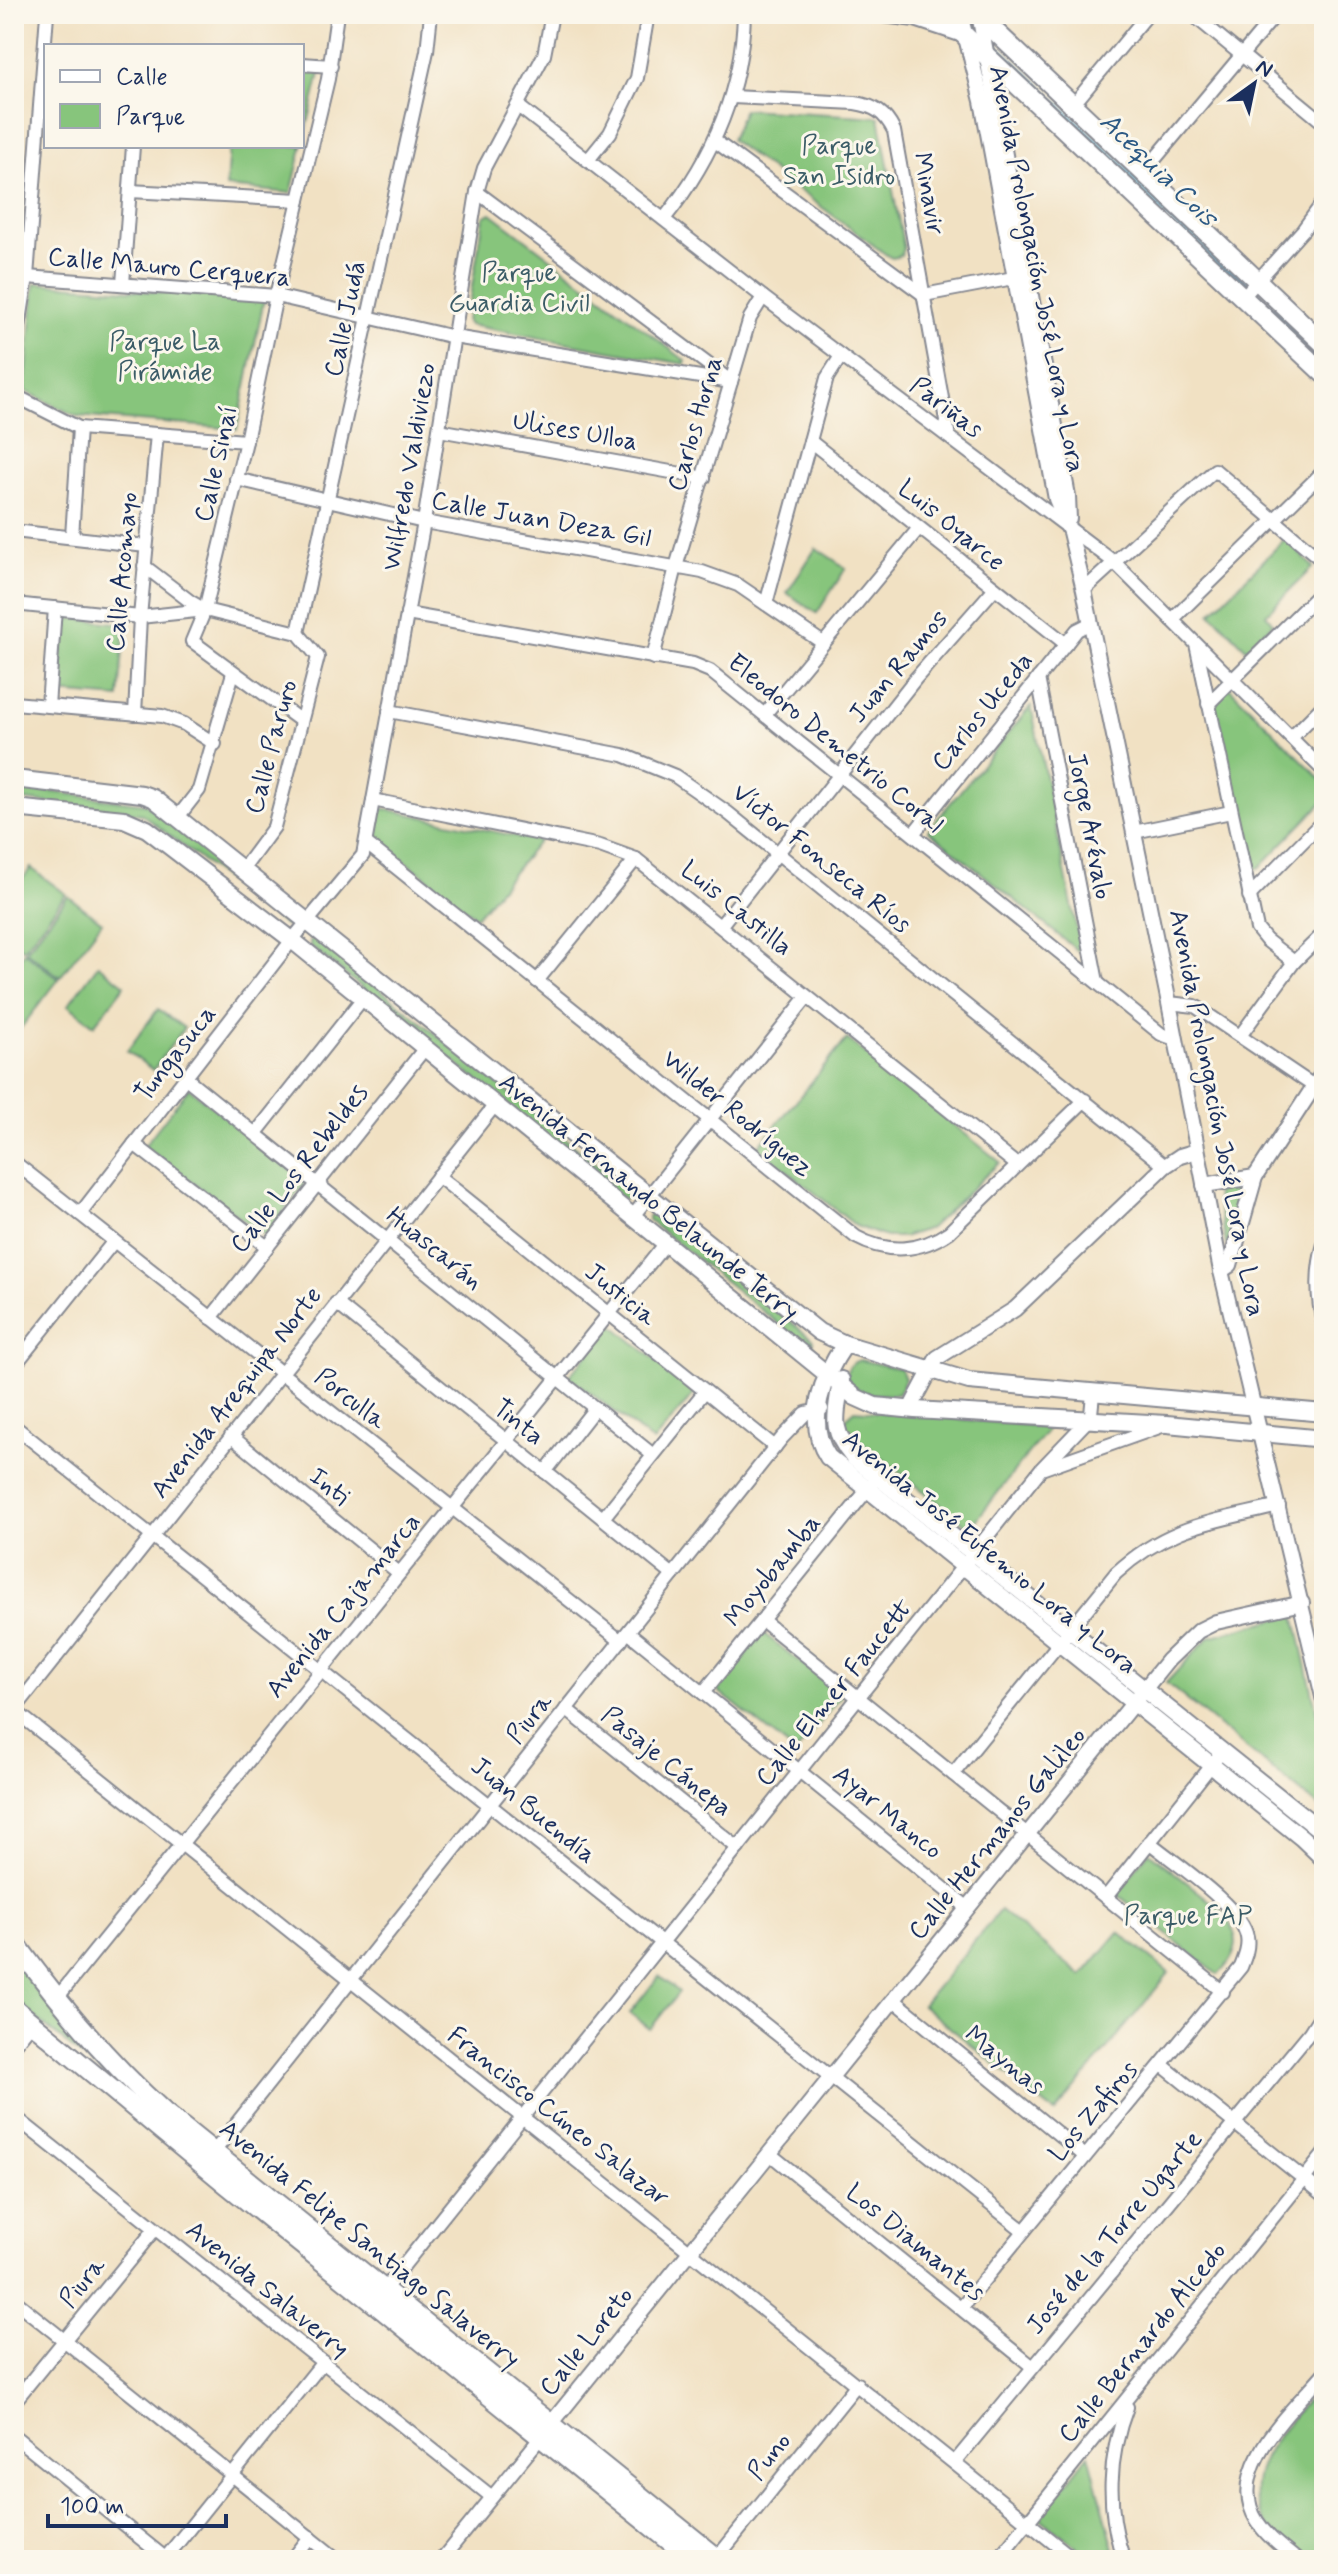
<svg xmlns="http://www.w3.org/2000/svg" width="1338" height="2574" font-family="Mynerve,sans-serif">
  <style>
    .green { fill: #87c57c; stroke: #517a6d; stroke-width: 2 }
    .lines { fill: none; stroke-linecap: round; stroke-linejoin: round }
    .canal { stroke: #4da7cb; stroke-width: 12 }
    .minor-casing { stroke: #868890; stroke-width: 16 }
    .tertiary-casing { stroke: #868890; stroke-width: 18 }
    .secondary-casing { stroke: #868890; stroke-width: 20 }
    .primary-casing { stroke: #868890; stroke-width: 22 }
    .minor { stroke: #fff; stroke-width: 12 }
    .tertiary { stroke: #fff; stroke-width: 14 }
    .secondary { stroke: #fff; stroke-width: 16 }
    .primary { stroke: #fff; stroke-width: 18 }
    .labels { text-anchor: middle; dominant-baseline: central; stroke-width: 6; stroke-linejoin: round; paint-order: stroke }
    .park-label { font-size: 26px; fill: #3b5c67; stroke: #fbf7ec }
    .street-label { font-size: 26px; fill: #1b2f5e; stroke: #fbf7ec }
    .water-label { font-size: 28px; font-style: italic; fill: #2c5984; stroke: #fbf7ec }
  </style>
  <rect width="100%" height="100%" fill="#fbf7ec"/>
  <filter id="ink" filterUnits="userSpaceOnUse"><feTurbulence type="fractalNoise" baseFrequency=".0125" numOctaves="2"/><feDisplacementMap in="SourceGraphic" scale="16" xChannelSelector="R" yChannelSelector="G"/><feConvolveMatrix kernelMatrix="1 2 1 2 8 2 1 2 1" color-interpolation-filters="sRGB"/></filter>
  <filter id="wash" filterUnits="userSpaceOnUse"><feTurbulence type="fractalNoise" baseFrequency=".006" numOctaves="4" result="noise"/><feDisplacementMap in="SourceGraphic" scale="32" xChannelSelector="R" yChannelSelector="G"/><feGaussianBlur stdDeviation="1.8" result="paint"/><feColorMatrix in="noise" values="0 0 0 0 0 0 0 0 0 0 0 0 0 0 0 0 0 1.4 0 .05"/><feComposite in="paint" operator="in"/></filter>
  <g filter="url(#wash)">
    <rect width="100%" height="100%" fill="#f1e1c3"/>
    <!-- green -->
    <g class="green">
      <polygon points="302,73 320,74 291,193 226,187 229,146 302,146"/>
      <polygon points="744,109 879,117 904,249 901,256 892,258 888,256 731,140"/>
      <polygon points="491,213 686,361 685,364 469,325 466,321 484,217"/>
      <polygon points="35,283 264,300 237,429 76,416 25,391"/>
      <polygon points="1285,539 1313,567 1266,614 1273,623 1247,649 1211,613"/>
      <polygon points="816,548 846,568 817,613 787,593"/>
      <polygon points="68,618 125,624 119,698 59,693 65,619"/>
      <polygon points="1229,687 1324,782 1324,801 1259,868 1249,868 1214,701"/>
      <polygon points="1031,706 1081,949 1078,951 928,830"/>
      <polygon points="14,787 146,804 293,918 292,922 285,926 142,814 14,799"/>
      <polygon points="380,808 539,841 476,917 373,835"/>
      <polygon points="31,868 66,894 24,949 14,942 14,890"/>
      <polygon points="68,896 102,922 60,977 26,951"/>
      <polygon points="317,938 630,1191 629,1198 624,1199 310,946 310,941"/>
      <polygon points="24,952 59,979 17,1033 14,1031 14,965"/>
      <polygon points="98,965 125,985 94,1025 68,1005"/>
      <polygon points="158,1009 184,1028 153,1070 127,1051"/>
      <polygon points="847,1039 1000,1162 930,1228 903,1237 886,1237 856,1226 758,1147"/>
      <polygon points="189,1088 306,1182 265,1236 144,1146"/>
      <polygon points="1246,1185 1229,1244 1226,1244 1215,1189"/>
      <polygon points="655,1212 813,1340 813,1345 809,1348 648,1220 648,1216"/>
      <polygon points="613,1325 693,1391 694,1394 653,1442 569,1376"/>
      <path d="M 860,1360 L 901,1369 L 905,1379 L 898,1394 C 884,1396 845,1395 847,1373 C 848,1365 853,1362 860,1360 Z"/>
      <polygon points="855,1410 1026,1425 1046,1428 1046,1431 970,1528 845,1429 845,1419"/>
      <polygon points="1295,1614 1324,1745 1324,1811 1166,1683 1209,1637"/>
      <polygon points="763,1633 842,1695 796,1753 717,1690"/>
      <path d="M 1149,1852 L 1220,1909 C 1240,1935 1243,1950 1218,1975 L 1117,1894 Z"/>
      <polygon points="1000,1910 1082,1976 1119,1932 1169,1973 1055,2113 922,2005"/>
      <polygon points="14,1951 117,2086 14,2000"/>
      <polygon points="659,1976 679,1992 650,2029 630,2013"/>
      <path d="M 1324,2380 L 1324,2560 C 1319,2560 1310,2562 1305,2560 C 1298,2557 1277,2538 1272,2532 C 1225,2475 1290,2424 1324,2380 Z"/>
      <polygon points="1089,2454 1117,2560 1094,2560 1040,2518"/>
    </g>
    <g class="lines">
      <!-- canal -->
      <polyline class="canal" points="958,14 1324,361"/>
    </g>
  </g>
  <g filter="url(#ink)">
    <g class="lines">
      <!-- minor casing -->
      <g class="minor-casing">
        <g id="minor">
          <polyline points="1192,14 1324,123"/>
          <polyline points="302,64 331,66"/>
          <path d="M 732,97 L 855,103 C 875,106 885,113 894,131 L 949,437"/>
          <polyline points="1073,105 1148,14"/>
          <polyline points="518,106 763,297 1114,562 1324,771"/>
          <polyline points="715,141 924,295 1024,276"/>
          <polyline points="588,160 610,133 637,78 648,14"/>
          <polyline points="1144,172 1276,14"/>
          <polyline points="130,191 299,200"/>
          <polyline points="477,192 729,380"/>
          <path d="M 664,219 C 712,159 742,92 744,14"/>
          <polyline points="27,277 276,296 454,337 731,382"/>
          <polyline points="123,284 133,146"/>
          <polyline points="1243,297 1303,230 1324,201"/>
          <polyline points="14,359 27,277 47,14"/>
          <polyline points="14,395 79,428 246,441"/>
          <polyline points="439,430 704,478"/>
          <polyline points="810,441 1066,644"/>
          <polyline points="236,479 424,522 702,572 738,585 823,643"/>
          <polyline points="14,531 146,546"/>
          <polyline points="72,537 79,428"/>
          <polyline points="144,566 191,602 205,610"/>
          <polyline points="1084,590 1215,470 1324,562"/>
          <polyline points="14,604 140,617 205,610 298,633"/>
          <polyline points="766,604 827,378 841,356"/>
          <polyline points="407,614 693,664 710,671 1161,1034 1175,1039"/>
          <polyline points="1172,620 1324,471"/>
          <polyline points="298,633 427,51 431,14"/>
          <polyline points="1196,644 1257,929 1266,940 1294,962"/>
          <polyline points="653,658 676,567 750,318 763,297"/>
          <polyline points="1038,678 1097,982"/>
          <polyline points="14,703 162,716 184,724 215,744"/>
          <polyline points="1208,704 1324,589"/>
          <polyline points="48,706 55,608"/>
          <polyline points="389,711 623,755 675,776 728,813 1165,1166"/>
          <polyline points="135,714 140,617 157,434"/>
          <polyline points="765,714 919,528"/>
          <polyline points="301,721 192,641 205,610 246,441 276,296 328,79 337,14"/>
          <polyline points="1291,738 1324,705"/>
          <polyline points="373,800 600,846 636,859 1017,1165"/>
          <polyline points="178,817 199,790 233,673"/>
          <polyline points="1134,832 1231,812"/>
          <polyline points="913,834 1077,630 1091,623"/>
          <path d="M 367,844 L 856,1237 C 887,1254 920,1252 949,1232 L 1085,1100"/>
          <polyline points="243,869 274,827 318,657 298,633"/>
          <polyline points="1249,896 1324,820"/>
          <polyline points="721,925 916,678 995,588"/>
          <polyline points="537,981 636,859"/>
          <polyline points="1169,1003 1195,1006 1324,1093"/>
          <polyline points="1240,1036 1294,962 1324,933"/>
          <polyline points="186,1078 653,1455"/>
          <polyline points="495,1105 14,1710 1075,2560"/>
          <polyline points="256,1133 363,998"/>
          <polyline points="134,1144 266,1246"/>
          <polyline points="14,1162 621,1641"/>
          <polyline points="438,1176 775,1447"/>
          <polyline points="80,1214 292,940 363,855 424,522 477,192 484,168 544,55 552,14"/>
          <polyline points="633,1216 807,997"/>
          <path d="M 1324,1244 C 1316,1271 1317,1300 1324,1327"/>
          <polyline points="336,1303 673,1575"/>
          <polyline points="211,1318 425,1048"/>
          <polyline points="14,1366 114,1241"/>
          <polyline points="14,1426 1024,2231"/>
          <polyline points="231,1436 399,1573"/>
          <polyline points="1044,1468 1162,1426"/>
          <polyline points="545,1472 595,1408"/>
          <polyline points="603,1518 705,1391"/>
          <polyline points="762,1620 1223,1992"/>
          <polyline points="628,1632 968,1908"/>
          <polyline points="703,1693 872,1484"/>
          <polyline points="566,1709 738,1848"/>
          <path d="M 953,1774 L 1116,1573 C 1168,1525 1213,1522 1279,1506"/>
          <polyline points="1106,1897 1216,1759"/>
          <polyline points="57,1998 666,1243"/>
          <polyline points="894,2000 1085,2156"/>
          <polyline points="1162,2065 1324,2195"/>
          <polyline points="14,2116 492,2497"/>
          <polyline points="213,2153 782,1438 806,1413 822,1409"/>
          <polyline points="770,2154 1033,2367"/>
          <polyline points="384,2290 1041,1469 1087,1421 1091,1414 1093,1394"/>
          <polyline points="14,2300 338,2560"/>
          <path d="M 961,2308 L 1241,1967 C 1245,1957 1249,1947 1247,1937 C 1242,1907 1173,1862 1149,1842"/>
          <polyline points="14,2402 155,2229"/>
          <polyline points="14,2436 165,2558"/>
          <polyline points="955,2462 1310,2032 1324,2010"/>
          <polyline points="717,2558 857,2384"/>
          <polyline points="164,2560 323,2362"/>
          <polyline points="292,2560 310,2537"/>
          <polyline points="441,2560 541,2437"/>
          <polyline points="997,2560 1324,2154"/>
          <path d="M 1124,2560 C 1106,2510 1108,2456 1127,2407"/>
          <path d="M 1297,2560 C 1283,2548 1267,2537 1257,2521 C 1224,2469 1293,2410 1324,2373"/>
        </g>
      </g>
      <!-- tertiary casing -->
      <g class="tertiary-casing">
        <g id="tertiary">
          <polyline points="960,14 982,101 1056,499 1070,532 1084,590 1169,1003 1221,1271 1324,1701"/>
          <polyline points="979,14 1068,496 1069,519"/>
          <polyline points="1204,1185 1255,1177"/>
          <polyline points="1221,1271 1230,1265 1255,1177 1324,1071"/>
          <polyline points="910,1409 937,1358 1015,1309 1165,1166 1180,1156 1197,1151"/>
          <polyline points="14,2043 31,2022"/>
          <polyline points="546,2430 1168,1660 1198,1631 1216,1622 1302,1603"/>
        </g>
      </g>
      <!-- secondary casing -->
      <g class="secondary-casing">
        <g id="secondary">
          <polyline points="883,14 915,18 963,34"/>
          <polyline points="14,779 142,794 153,798 819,1332 845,1344 969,1381 1324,1413"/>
          <polyline points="14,808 124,819 147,829 292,940 855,1397 875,1406 915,1410 1167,1424 1324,1439"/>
          <path d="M 845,1344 C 823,1376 804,1421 828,1457 L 1302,1838 L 1324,1859"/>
          <path d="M 841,1380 C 837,1415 828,1427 853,1457 L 1324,1833"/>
        </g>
      </g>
      <!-- primary casing -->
      <g class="primary-casing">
        <g id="primary">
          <polyline points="942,14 1324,374"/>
          <polyline points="977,14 1324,344"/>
          <path d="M 14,1941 C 59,2003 107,2061 164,2112 L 720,2560"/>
          <polyline points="14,2008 226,2184 693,2560"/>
        </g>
      </g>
      <!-- minor -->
      <use href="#minor" class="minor"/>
      <!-- tertiary -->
      <use href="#tertiary" class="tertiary"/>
      <!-- secondary -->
      <use href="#secondary" class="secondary"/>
      <!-- primary -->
      <use href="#primary" class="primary"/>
    </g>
  </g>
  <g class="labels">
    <!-- park labels -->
    <g class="park-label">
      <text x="839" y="147">Parque<tspan x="839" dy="30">San Isidro</tspan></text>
      <text x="519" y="274">Parque<tspan x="519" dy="30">Guardia Civil</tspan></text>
      <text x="165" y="343">Parque La<tspan x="165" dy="30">Pirámide</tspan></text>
      <text x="1188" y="1917">Parque FAP</text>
    </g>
    <!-- street labels -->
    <g class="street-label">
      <text transform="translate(928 194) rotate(80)">Minavir</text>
      <text transform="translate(169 268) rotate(5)">Calle Mauro Cerquera</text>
      <text transform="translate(1036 269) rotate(79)">Avenida Prolongación José Lora y Lora</text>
      <text transform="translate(346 319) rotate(-78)">Calle Judá</text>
      <text transform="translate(946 408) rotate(37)">Pariñas</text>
      <text transform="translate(696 424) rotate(-74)">Carlos Horna</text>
      <text transform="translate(575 432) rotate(10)">Ulises Ulloa</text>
      <text transform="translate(217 464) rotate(-77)">Calle Sinaí</text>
      <text transform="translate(410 467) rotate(-80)">Wilfredo Valdiviezo</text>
      <text transform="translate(541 520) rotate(10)">Calle Juan Deza Gil</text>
      <text transform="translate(951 526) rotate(39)">Luis Oyarce</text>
      <text transform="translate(123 572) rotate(-85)">Calle Acomayo</text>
      <text transform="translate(899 667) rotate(-50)">Juan Ramos</text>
      <text transform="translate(983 712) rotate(-51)">Carlos Uceda</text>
      <text transform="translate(835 744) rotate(39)">Eleodoro Demetrio Coral</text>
      <text transform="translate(272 747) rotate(-75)">Calle Paruro</text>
      <text transform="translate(1089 826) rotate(79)">Jorge Arévalo</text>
      <text transform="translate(821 859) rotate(39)">Víctor Fonseca Ríos</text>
      <text transform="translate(736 909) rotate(39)">Luis Castilla</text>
      <text transform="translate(176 1054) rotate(-52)">Tungasuca</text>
      <text transform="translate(1216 1113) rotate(79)">Avenida Prolongación José Lora y Lora</text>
      <text transform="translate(737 1114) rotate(39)">Wilder Rodríguez</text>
      <text transform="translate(300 1169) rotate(-52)">Calle Los Rebeldes</text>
      <text transform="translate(648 1198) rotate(39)">Avenida Fernando Belaunde Terry</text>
      <text transform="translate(434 1249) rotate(39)">Huascarán</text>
      <text transform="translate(620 1295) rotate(39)">Justicia</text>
      <text transform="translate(237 1393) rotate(-52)">Avenida Arequipa Norte</text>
      <text transform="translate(350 1399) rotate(38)">Porculla</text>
      <text transform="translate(518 1423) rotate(39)">Tinta</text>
      <text transform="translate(329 1487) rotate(39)">Inti</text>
      <text transform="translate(989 1553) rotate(39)">Avenida José Eufemio Lora y Lora</text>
      <text transform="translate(773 1571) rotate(-51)">Moyobamba</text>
      <text transform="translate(344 1606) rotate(-51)">Avenida Cajamarca</text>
      <text transform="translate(835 1693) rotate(-51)">Calle Elmer Faucett</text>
      <text transform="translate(530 1719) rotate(-51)">Piura</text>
      <text transform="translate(666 1762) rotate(39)">Pasaje Cánepa</text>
      <text transform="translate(533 1811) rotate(39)">Juan Buendía</text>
      <text transform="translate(887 1813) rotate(39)">Ayar Manco</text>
      <text transform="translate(998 1834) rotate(-51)">Calle Hermanos Galileo</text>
      <text transform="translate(1004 2061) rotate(39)">Maynas</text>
      <text transform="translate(1094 2112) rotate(-50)">Los Zafiros</text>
      <text transform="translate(558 2117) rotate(38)">Francisco Cúneo Salazar</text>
      <text transform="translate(1115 2233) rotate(-50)">José de la Torre Ugarte</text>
      <text transform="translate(915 2243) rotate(39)">Los Diamantes</text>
      <text transform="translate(369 2245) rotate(39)">Avenida Felipe Santiago Salaverry</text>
      <text transform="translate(83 2283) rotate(-51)">Piura</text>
      <text transform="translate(267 2290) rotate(39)">Avenida Salaverry</text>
      <text transform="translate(587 2342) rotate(-51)">Calle Loreto</text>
      <text transform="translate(1143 2343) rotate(-51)">Calle Bernardo Alcedo</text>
      <text transform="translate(770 2457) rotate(-51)">Puno</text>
    </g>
    <!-- water labels -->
    <g class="water-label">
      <text transform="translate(1158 170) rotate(44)">Acequia Cois</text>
    </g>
  </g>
  <!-- margin -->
  <rect width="1338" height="2574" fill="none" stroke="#fbf7ec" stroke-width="48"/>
  <!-- legend -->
  <rect x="44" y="44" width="260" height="104" fill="#fbf7ec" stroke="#a1a7b3" stroke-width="2"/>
  <rect x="60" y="70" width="40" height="12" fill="#ffffff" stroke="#a1a7b3" stroke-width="2"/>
  <text x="116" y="84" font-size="24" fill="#1b2f5e">Calle</text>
  <rect x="60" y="104" width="40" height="24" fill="#87c57c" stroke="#a1a7b3" stroke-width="2"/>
  <text x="116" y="124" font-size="24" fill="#1b2f5e">Parque</text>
  <!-- north arrow -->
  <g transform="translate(1254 84) rotate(33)" stroke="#fbf7ec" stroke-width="6" paint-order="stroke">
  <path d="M0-6L14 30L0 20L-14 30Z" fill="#1b2f5e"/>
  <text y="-12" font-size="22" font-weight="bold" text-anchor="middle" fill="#1b2f5e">N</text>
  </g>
  <!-- scale -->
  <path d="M48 2514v12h178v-12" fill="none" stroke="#1b2f5e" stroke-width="4"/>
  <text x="60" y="2514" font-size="24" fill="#1b2f5e" stroke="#fbf7ec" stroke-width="6" paint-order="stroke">100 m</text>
</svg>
